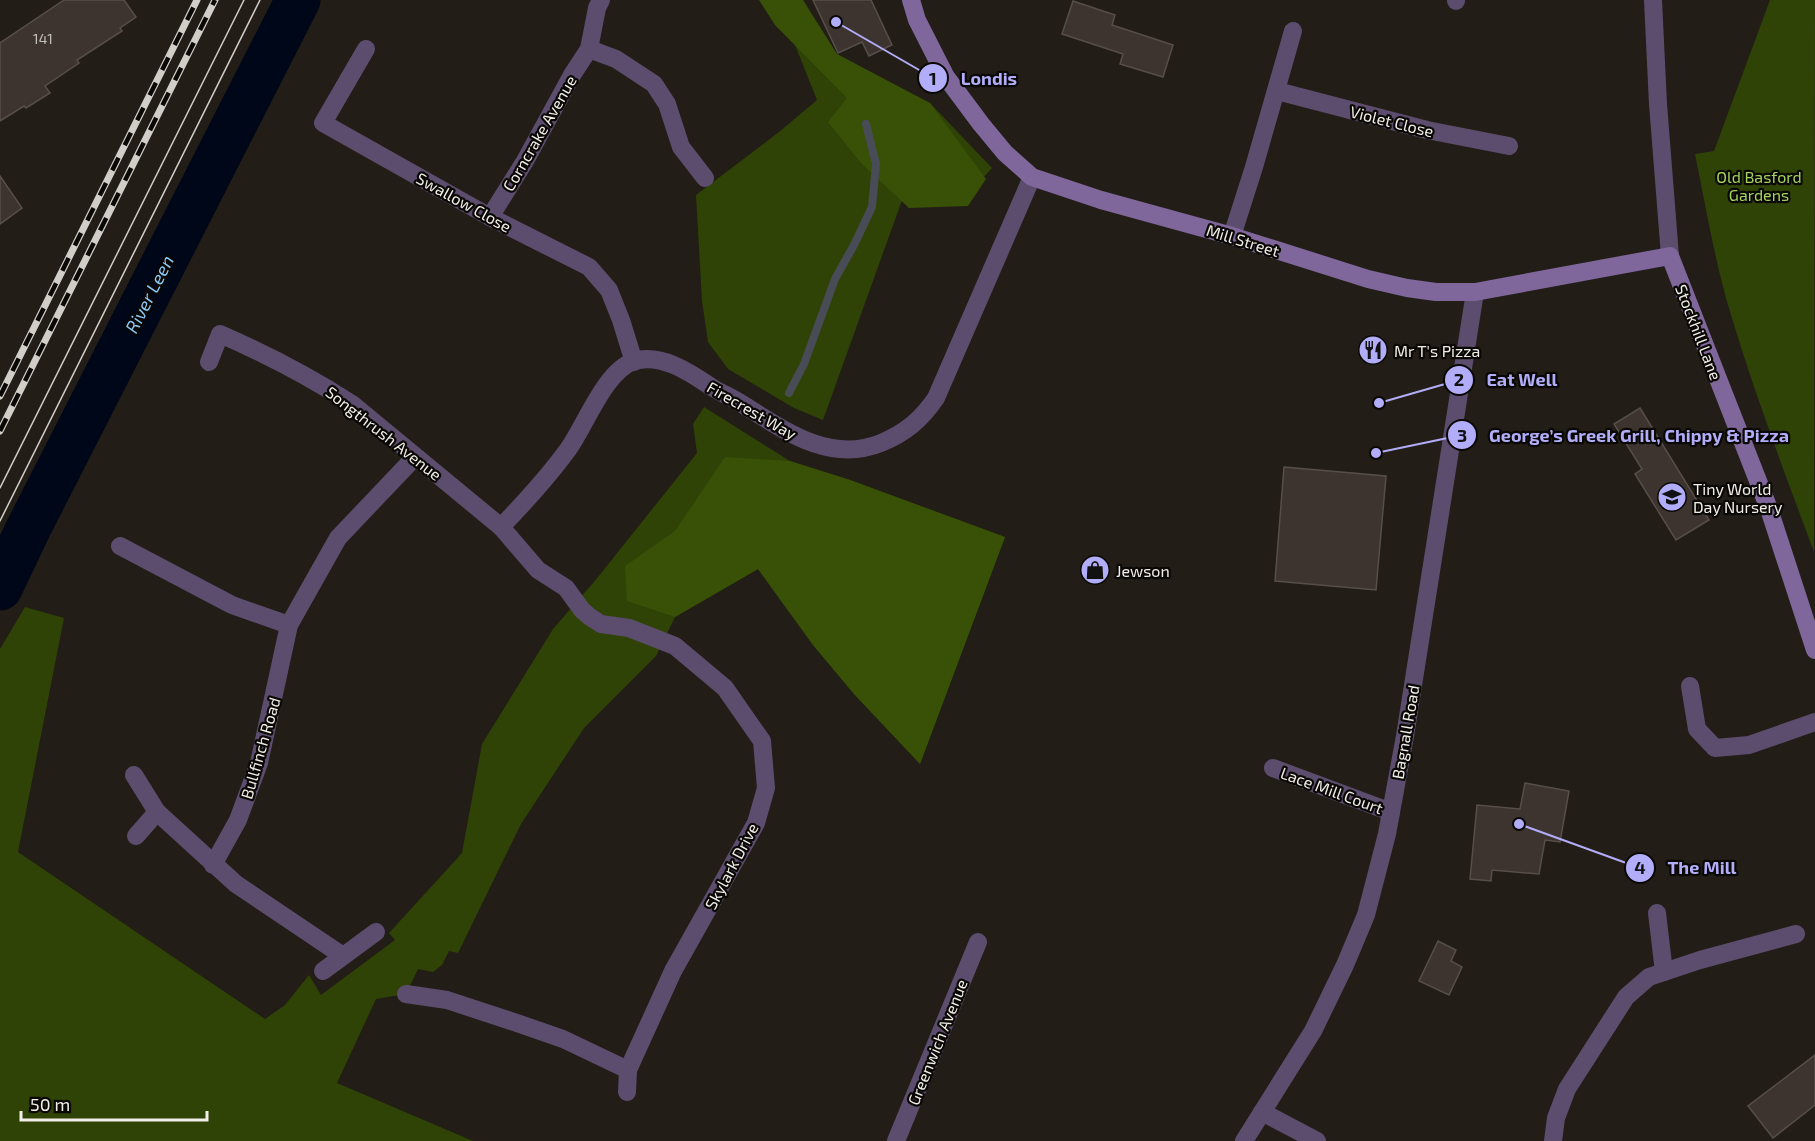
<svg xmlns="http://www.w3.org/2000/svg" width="1815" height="1141" font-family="'Exo 2',sans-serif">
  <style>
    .green { fill: #2e4305 }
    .forest { fill: #385107 }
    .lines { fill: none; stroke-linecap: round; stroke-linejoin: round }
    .stream { stroke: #484c57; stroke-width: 8 }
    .river { stroke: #000718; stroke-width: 45 }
    .building { fill: #3d3430; stroke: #574e49; stroke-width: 1.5 }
    .minor { stroke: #5c4d6e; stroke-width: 18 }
    .tertiary { stroke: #5c4d6e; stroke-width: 18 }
    .secondary { stroke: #7f679c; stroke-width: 18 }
    .tram { stroke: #d1cec9; stroke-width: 1.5 }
    .rail-casing { stroke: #d1cec9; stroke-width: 7 }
    .rail { stroke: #0a0805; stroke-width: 4.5; stroke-dasharray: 14; stroke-linecap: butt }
    .labels { text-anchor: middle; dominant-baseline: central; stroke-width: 4.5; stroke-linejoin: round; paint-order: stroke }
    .number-label { font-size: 14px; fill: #c4c0bb }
    .street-label { font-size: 16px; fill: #f1eee9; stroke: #0a0805 }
    .park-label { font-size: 16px; fill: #a5d35f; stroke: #0a0805 }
    .poi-label { font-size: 16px; fill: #f1eee9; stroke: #0a0805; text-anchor: start }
    .water-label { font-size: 18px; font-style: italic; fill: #8cc9f9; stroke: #0a0805 }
    .leader { fill: none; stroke: #b2adf9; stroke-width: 2 }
    .callout-dot { fill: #b2adf9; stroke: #0a0805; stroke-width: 2 }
    .mark-label { font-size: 18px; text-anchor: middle; font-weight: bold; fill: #111 }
    .callout-label { font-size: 18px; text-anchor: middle; font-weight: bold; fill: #b2adf9; stroke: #0a0805; stroke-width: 4.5; stroke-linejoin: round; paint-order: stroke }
  </style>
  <rect width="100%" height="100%" fill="#221d16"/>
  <!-- green -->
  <g class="green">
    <path d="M 1770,0 L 1815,0 L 1814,552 C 1785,474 1755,395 1731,315 C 1715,263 1706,208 1695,154 L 1714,151 Z"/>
    <polygon points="787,25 815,49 930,103 992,168 969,193 910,178 823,420 794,408 728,369 708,342 702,301 696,195 779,132 817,100"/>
    <polygon points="704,407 790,461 850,480 1005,537 920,764 854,694 813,645 758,569 675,617 656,656 584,728 521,824 458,953 449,951 442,965 433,972 418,969 406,994 376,999 337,1083 473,1141 0,1141 0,649 25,607 64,618 18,852 265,1019 285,1005 309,975 321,995 395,940 389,933 462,853 482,744 553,629 594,582 697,453 693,424"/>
  </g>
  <!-- forest -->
  <g class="forest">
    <polygon points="759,0 803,0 837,54 930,103 986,179 968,206 909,208 861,163 828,122 847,98 775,25"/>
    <polygon points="725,457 790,461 850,480 1005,537 920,764 854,694 813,645 758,569 675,617 627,601 625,566 675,531"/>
  </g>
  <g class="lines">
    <!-- stream -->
    <polyline class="stream" points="789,393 804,364 835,279 854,245 872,207 876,164 866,124"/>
    <!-- river -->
    <polyline class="river" points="0,588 28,529 298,0"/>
  </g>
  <!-- building -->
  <g class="building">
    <polygon points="64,0 124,0 136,17 120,28 122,31 77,60 79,63 45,86 50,93 26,108 24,106 0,121 0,43"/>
    <polygon points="813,0 871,0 892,45 869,56 862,42 838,53"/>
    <polygon points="1073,1 1115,15 1112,25 1173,45 1163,77 1120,64 1123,54 1062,34"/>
    <polygon points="0,176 22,208 0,224"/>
    <polygon points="1640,408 1709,520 1676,540 1635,474 1642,469 1614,424"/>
    <polygon points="1284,467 1386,476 1376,590 1275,581"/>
    <polygon points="1525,783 1569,791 1560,842 1545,840 1539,874 1492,870 1491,881 1470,879 1477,805 1520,809"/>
    <polygon points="1438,941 1456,950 1451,961 1462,967 1449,995 1419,981"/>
    <polygon points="1815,1055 1815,1105 1773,1138 1748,1106"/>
  </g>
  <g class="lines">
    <!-- minor -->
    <g class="minor">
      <polyline points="1456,1 1456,0"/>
      <polyline points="366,49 323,123 490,217 589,267 609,290 621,320 634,362"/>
      <polyline points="589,49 616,59 654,84 667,104 681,147 705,178"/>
      <polyline points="1277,91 1427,130 1509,146"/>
      <polyline points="490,217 525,161 572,75 589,49 597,8 601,0"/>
      <polyline points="1232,236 1254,167 1293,31"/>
      <path d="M 209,362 L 220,334 C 266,354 310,377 352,404 L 501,527 L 538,570 L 566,588 L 582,610 L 590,617 L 601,624 L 629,628 L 675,646 L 725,688 L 762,741 L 766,788 L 756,823 L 673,971 L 628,1070 L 627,1092"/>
      <path d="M 501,527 C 525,502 549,476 569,448 C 586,424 605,371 634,361 C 661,353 689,372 710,386 C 720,393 732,397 742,404 C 784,430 829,464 881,443 C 905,433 921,420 936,398 L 1032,177"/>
      <polyline points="120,546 232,605 289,625"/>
      <polyline points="1690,686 1697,729 1715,748 1749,745 1815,722"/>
      <polyline points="1273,768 1391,812"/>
      <polyline points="134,775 157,812 136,836"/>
      <polyline points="157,812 236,884 343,956"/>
      <polyline points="213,865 238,820 259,763 289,625 338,538 415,457"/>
      <polyline points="1657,913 1664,972"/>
      <polyline points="323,971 376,932"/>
      <polyline points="406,994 447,1000 514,1022 563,1039 628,1070"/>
      <polyline points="1262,1112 1317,1141"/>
      <polyline points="896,1141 978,942"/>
      <polyline points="1553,1141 1556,1118 1567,1089 1626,997 1649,977 1700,960 1796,934"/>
    </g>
    <!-- tertiary -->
    <g class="tertiary">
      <polyline points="1653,0 1658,104 1670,256"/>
      <polyline points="1244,1141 1313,1031 1345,965 1366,915 1387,834 1405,736 1475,292"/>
    </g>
    <!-- secondary -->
    <polyline class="secondary" points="911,0 917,20 946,77 981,124 1005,153 1032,177 1101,200 1232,236 1368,279 1407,288 1436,292 1475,292 1670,256 1769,509 1815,650"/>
    <!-- tram -->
    <g class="tram">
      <polyline points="0,488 244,0"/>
      <polyline points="0,521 260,0"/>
    </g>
    <!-- rail casing -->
    <g class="rail-casing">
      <g id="rail">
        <polyline points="0,396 197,0"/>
        <polyline points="0,431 215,0"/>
      </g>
    </g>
    <!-- rail -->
    <use href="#rail" class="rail"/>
  </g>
  <!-- icons -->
  <defs>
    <g id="restaurant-disc" transform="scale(1.5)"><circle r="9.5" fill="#b2adf9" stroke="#0a0805"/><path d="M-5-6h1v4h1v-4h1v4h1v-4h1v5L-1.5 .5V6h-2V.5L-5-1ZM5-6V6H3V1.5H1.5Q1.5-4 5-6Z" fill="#111"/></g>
    <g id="school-disc" transform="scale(1.5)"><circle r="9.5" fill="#b2adf9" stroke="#0a0805"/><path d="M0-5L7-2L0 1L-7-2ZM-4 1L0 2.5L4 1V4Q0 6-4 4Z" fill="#111"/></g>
    <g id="shop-disc" transform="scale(1.5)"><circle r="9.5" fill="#b2adf9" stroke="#0a0805"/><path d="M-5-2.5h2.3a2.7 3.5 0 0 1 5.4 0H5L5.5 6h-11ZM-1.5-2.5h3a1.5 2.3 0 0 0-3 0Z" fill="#111"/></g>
  </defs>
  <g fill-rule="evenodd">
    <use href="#restaurant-disc" x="1373" y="350"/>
    <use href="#school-disc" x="1672" y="497"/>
    <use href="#shop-disc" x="1095" y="570"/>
  </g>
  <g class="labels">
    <!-- number labels -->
    <g class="number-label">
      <text x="43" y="38">141</text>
    </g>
    <!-- street labels -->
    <g class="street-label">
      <text transform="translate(1392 121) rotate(14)">Violet Close</text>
      <text transform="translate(539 133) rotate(-60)">Corncrake Avenue</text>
      <text transform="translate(464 202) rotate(29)">Swallow Close</text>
      <text transform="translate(1243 240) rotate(17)">Mill Street</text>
      <text transform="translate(1699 332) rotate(69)">Stockhill Lane</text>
      <text transform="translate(752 410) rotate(30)">Firecrest Way</text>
      <text transform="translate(384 433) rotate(38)">Songthrush Avenue</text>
      <text transform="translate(1405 732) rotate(-80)">Bagnall Road</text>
      <text transform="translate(260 748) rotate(-74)">Bullfinch Road</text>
      <text transform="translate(1332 790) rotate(20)">Lace Mill Court</text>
      <text transform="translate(731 866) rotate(-62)">Skylark Drive</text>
      <text transform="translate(937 1042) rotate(-68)">Greenwich Avenue</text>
    </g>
    <!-- park labels -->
    <g class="park-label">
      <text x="1759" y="176">Old Basford<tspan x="1759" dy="18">Gardens</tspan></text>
    </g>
    <!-- poi labels -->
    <g class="poi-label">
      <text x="1394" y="350">Mr T's Pizza</text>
      <text x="1693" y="488">Tiny World<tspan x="1693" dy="18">Day Nursery</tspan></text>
      <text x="1116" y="570">Jewson</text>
    </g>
    <!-- water labels -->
    <g class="water-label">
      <text transform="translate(149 294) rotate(-63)">River Leen</text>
    </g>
  </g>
  <!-- callouts -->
  <path class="leader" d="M836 22L933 78M1379 403L1459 380M1376 453L1462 435M1519 824L1640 868"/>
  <g class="callout-dot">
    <circle cx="836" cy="22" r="6"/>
    <circle cx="1379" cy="403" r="6"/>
    <circle cx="1376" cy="453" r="6"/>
    <circle cx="1519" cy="824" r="6"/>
    <circle cx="933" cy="78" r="15"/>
    <circle cx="1459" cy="380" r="15"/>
    <circle cx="1462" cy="435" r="15"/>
    <circle cx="1640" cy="868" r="15"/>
  </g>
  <g class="mark-label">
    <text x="933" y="85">1</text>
    <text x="1459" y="386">2</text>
    <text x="1462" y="442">3</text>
    <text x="1640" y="874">4</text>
  </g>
  <g class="callout-label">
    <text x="989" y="85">Londis</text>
    <text x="1522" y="386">Eat Well</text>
    <text x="1639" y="442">George’s Greek Grill, Chippy &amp; Pizza</text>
    <text x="1702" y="874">The Mill</text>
  </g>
  <!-- scale -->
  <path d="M21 1111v9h186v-9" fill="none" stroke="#f1eee9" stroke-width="3"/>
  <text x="30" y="1111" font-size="18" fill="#f1eee9" stroke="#0a0805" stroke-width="4.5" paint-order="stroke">50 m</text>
</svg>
